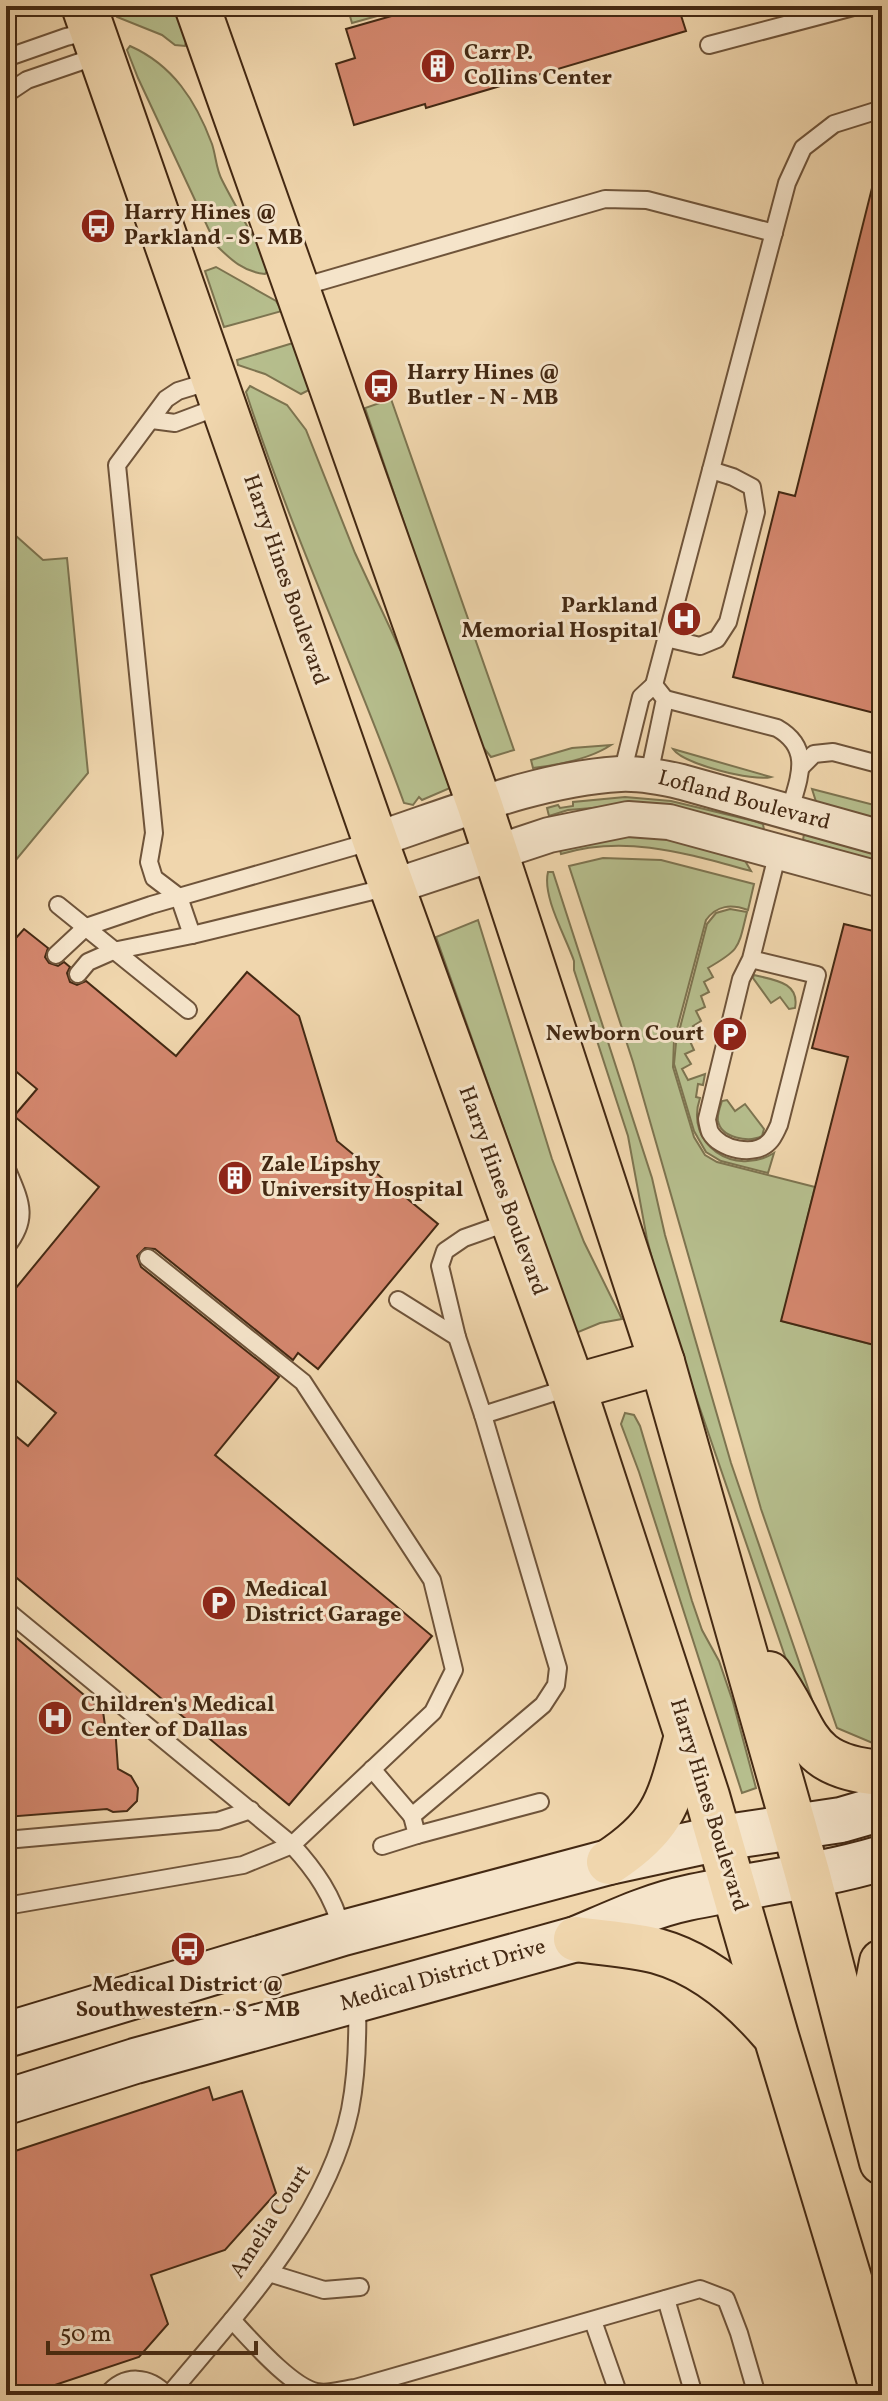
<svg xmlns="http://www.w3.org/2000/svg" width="888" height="2401" font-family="Vollkorn,serif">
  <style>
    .green { fill: #b6be8d; stroke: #7d7450; stroke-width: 2 }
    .building { fill: #d4876e; stroke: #442913; stroke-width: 2 }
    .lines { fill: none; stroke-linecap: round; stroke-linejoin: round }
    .lane-casing { stroke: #6f543a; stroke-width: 20 }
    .street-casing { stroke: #6f543a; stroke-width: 38 }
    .secondary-casing { stroke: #442913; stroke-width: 48 }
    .primary-casing { stroke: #442913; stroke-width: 48 }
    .lane { stroke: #f5e4ca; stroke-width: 16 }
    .street { stroke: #f5e4ca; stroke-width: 34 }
    .secondary { stroke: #f5e4ca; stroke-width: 44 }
    .primary { stroke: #f0d6ad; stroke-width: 44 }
    .labels { text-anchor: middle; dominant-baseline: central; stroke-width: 6; stroke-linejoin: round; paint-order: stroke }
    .poi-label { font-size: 22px; font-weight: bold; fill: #442913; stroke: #f5e4ca; text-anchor: start }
    .street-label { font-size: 22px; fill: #442913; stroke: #f5e4ca }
  </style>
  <rect width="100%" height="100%" fill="#f0d6ad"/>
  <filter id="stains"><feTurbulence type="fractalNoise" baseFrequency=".0025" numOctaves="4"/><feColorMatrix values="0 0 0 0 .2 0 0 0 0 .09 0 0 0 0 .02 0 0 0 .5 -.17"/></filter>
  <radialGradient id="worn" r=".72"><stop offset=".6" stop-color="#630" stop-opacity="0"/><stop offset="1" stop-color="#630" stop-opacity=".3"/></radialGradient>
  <!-- green -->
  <g class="green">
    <polygon points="112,6 178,6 188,34 185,46 175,45 162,35 117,17"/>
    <polygon points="347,6 413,6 352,23"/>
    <path d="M 130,46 C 173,65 196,101 212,144 C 216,156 216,169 222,180 C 237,210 255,238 270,268 L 265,274 C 244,272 231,260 216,245 L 138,78 L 127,50 Z"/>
    <polygon points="216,267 276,301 282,311 224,327 205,271"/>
    <polygon points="293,343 309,390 301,394 265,374 238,365 237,360"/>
    <path d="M 250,386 L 287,405 L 306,430 L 355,553 L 411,673 L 450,788 L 422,800 L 419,797 L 413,805 L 404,803 C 354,665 291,532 246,392 Z"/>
    <polygon points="391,399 514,750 491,757 482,746 460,688 365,408"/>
    <polygon points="6,527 43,560 67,558 88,773 6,872"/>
    <path d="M 611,745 C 590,759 558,765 533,768 L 531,760 L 572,748 Z"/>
    <path d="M 673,749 L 771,777 C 754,782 683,764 673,749 Z"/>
    <polygon points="812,789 882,807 882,825 818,808"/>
    <polygon points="625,797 671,801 754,821 763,824 764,830 761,832 628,805 568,810 549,816 547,808 558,805 560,808 573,806 573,802"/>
    <path d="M 612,834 L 681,840 L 744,859 L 751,871 C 688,854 626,834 561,854 L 560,850 Z"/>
    <polygon points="804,834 882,855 882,863 803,840"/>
    <path d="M 603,858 L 661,860 L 754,884 L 748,910 C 731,904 717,905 706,920 L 674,1040 L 673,1067 L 694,1137 L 705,1155 L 717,1162 L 815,1187 L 782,1321 L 882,1347 L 882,1747 L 837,1728 L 761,1509 L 633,1062 L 569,866 Z"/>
    <path d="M 548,872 L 553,872 L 652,1178 L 665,1235 L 731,1463 L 820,1723 L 800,1700 L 662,1298 L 647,1239 L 628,1136 L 574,970 L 574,961 C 566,937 542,897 548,872 Z"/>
    <path d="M 730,909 L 747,912 C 738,948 741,949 708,968 L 713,977 L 704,982 L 709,992 L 701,996 L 705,1007 L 696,1011 L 701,1021 L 693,1026 L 698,1036 L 689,1039 L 694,1050 L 685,1054 L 691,1064 L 682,1069 L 688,1080 L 705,1074 L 703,1085 L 698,1084 L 696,1097 L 700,1098 C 684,1145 735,1177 774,1153 L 768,1173 L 721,1161 L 706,1152 L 694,1131 L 674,1064 L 676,1043 L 707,924 L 716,913 Z"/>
    <polygon points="478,920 552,1159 584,1242 622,1319 600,1323 576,1333 436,937"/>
    <path d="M 754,975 C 774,980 800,982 795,1008 L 789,1009 L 780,997 L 771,1003 L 753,978 Z"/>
    <path d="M 727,1100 L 735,1111 L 745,1104 L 764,1129 L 762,1136 C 749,1143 721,1138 718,1121 C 717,1114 720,1107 722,1101 Z"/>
    <polygon points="625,1413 634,1415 640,1426 692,1601 702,1630 719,1661 733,1702 756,1788 742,1793 639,1472 621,1424"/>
  </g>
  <!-- building -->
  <g class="building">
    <polygon points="446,6 678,6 686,31 426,108 425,104 354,125 336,64 355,58 346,29 423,7 424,12"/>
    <polygon points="874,180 882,181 882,715 733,677 779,492 795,496"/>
    <polygon points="844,924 882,933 882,1347 781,1321 848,1057 812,1048"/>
    <polygon points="24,929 48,948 45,957 49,963 58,966 64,962 70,967 67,973 70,982 77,985 86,981 176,1056 247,972 299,1016 337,1141 438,1224 318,1369 298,1353 293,1360 155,1249 145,1248 137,1256 141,1267 279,1377 215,1455 432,1636 289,1805 6,1569 6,1428 28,1446 56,1413 6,1372 6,1300 99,1187 14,1116 37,1089 6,1063 6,949"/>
    <polygon points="6,1629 103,1711 105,1726 115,1726 118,1769 131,1776 138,1788 137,1801 127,1811 113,1812 107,1809 6,1817"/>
    <polygon points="209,2087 213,2100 242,2091 276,2193 225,2250 151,2275 168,2324 139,2357 25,2395 6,2395 6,2154"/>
  </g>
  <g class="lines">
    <!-- lane casing -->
    <g class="lane-casing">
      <g id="lane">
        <polyline points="709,45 857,6"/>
        <polyline points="6,58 66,37 91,31"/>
        <polyline points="6,94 27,80 100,55"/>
        <polyline points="298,288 605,199 647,200 774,233"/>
        <polyline points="152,420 175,423 223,405"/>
        <polyline points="666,638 700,646 717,639 728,622 756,512 752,487 733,477 711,470"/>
        <polyline points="654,685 787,183 803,148 834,124 882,109"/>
        <path d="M 665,699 L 777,728 C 814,749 798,780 789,813"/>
        <polyline points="801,767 814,754 833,752 882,765"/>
        <polyline points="622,774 641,697 654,685 665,699 649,775"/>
        <polyline points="58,905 188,1010"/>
        <polyline points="192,935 179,897 154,878 149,862 154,833 117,465 166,399 178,391 214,380"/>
        <polyline points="56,955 86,927 151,905 373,841"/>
        <path d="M 751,959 L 817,975 L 779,1125 C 776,1131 774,1137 769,1142 C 755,1157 720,1150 710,1132 C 709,1130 707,1120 707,1119 L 741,979 L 751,959 L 778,852"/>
        <polyline points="78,974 88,962 113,951 192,935 389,887"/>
        <path d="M 6,1167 C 19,1199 31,1217 6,1247"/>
        <polyline points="398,1300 457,1337 483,1415 571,1387"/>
        <polyline points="457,1337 440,1266 445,1251 464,1238 512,1221"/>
        <path d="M 6,1610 L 292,1845 C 316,1871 333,1896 342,1930"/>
        <polyline points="372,1769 412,1816 543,1705 556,1685 558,1668 483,1415"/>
        <polyline points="412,1816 417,1835 540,1802"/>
        <polyline points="6,1840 218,1821 251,1810"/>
        <polyline points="382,1846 417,1835"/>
        <polyline points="6,1906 243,1865 292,1845 433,1712 454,1670 432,1580 303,1382 148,1258"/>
        <polyline points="269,2273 324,2290 360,2287"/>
        <polyline points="666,2299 694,2395"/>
        <path d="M 232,2320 C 250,2339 291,2387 317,2392 C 328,2395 344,2389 355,2388 L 700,2289 L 726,2299 L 739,2333 L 757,2395"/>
        <polyline points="593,2321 619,2395"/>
        <path d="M 107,2395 C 125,2373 149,2376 167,2395"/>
        <path d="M 169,2395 C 238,2312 327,2219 350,2110 C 357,2074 358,2038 357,2001"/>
      </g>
    </g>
    <!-- street casing -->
    <g class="street-casing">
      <g id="street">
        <path d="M 375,840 C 454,814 536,779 620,774 C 641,773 661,777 682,782 L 882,838"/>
        <polyline points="392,887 549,835 628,819 669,822 882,880"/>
      </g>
    </g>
    <!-- secondary casing -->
    <g class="secondary-casing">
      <g id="secondary">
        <polyline points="6,2035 343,1933 609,1862 720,1838 841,1820 882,1808"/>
        <path d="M 6,2102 L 135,2061 L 576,1939 C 612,1924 649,1906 687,1898 C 752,1884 818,1877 882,1858"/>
      </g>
    </g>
    <!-- primary casing -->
    <g class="primary-casing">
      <g id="primary">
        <polyline points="84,6 375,840 573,1387 707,1796 776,2036 882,2388"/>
        <polyline points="197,6 480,806 662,1362 808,1876 882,2162"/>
        <polyline points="573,1387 662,1362"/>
        <path d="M 769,1674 C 810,1727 797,1766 882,1773"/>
        <path d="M 609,1862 C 667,1824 669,1799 687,1736"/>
        <path d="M 576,1939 C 603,1943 631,1944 657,1951 C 704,1964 741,1996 772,2032"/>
        <polyline points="868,2066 873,2008 882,1962"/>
      </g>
    </g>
    <!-- lane -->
    <use href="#lane" class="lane"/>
    <!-- street -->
    <use href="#street" class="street"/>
    <!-- secondary -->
    <use href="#secondary" class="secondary"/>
    <!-- primary -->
    <use href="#primary" class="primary"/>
  </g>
  <!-- icons -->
  <defs>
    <g id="building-disc" transform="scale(1.8)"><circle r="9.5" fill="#8f2418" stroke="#f5e4ca"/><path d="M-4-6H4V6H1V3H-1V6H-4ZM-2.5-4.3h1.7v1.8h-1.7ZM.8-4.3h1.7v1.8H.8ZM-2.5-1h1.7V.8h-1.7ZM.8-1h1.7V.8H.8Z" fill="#fff"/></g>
    <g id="bus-disc" transform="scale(1.8)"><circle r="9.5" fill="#8f2418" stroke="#f5e4ca"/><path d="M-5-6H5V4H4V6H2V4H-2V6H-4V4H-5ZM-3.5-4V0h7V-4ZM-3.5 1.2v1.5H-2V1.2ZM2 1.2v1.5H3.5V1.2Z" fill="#fff"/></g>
    <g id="hospital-disc" transform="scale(1.8)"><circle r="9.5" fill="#8f2418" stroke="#f5e4ca"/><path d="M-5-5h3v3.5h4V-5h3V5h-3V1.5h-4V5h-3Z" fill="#fff"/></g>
    <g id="parking-disc" transform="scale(1.8)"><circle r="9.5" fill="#8f2418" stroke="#f5e4ca"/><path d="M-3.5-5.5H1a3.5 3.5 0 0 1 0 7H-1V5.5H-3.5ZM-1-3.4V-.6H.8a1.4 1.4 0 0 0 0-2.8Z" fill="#fff"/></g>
  </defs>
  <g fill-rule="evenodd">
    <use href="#building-disc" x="438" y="66"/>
    <use href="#bus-disc" x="98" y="226"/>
    <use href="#bus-disc" x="381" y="386"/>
    <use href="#hospital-disc" x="684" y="619"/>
    <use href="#parking-disc" x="730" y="1034"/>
    <use href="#building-disc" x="235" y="1178"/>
    <use href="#parking-disc" x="219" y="1603"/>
    <use href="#hospital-disc" x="55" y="1718"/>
    <use href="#bus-disc" x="188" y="1949"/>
  </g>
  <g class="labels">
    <!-- poi labels -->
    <g class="poi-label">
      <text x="464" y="53">Carr P.<tspan x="464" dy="25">Collins Center</tspan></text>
      <text x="124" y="213">Harry Hines @<tspan x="124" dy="25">Parkland - S - MB</tspan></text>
      <text x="407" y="373">Harry Hines @<tspan x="407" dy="25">Butler - N - MB</tspan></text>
      <text x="658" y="606" text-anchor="end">Parkland<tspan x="658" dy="25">Memorial Hospital</tspan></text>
      <text x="704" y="1034" text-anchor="end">Newborn Court</text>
      <text x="261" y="1165">Zale Lipshy<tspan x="261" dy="25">University Hospital</tspan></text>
      <text x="245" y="1590">Medical<tspan x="245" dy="25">District Garage</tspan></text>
      <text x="81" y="1705">Children's Medical<tspan x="81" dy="25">Center of Dallas</tspan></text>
      <text x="188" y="1985" text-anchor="middle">Medical District @<tspan x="188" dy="25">Southwestern - S - MB</tspan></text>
    </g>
    <!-- street labels -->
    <g class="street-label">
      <text transform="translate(285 580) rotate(71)">Harry Hines Boulevard</text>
      <text transform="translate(744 801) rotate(15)">Lofland Boulevard</text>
      <text transform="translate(502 1191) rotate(70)">Harry Hines Boulevard</text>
      <text transform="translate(708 1805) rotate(73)">Harry Hines Boulevard</text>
      <text transform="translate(443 1976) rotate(-16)">Medical District Drive</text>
      <text transform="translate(271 2222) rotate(-57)">Amelia Court</text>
    </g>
  </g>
  <!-- margin -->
  <rect width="888" height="2401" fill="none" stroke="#f0d6ad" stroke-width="32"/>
  <rect x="8" y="8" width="872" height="2385" fill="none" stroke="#442913" stroke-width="4"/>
  <rect x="16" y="16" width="856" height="2369" fill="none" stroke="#442913" stroke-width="2"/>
  <!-- scale -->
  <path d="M48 2341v12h208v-12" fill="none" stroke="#442913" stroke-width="4"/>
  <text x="60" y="2341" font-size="24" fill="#442913" stroke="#f5e4ca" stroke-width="6" paint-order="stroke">50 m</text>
  <rect width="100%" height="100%" filter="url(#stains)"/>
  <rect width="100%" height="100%" fill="url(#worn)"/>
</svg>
